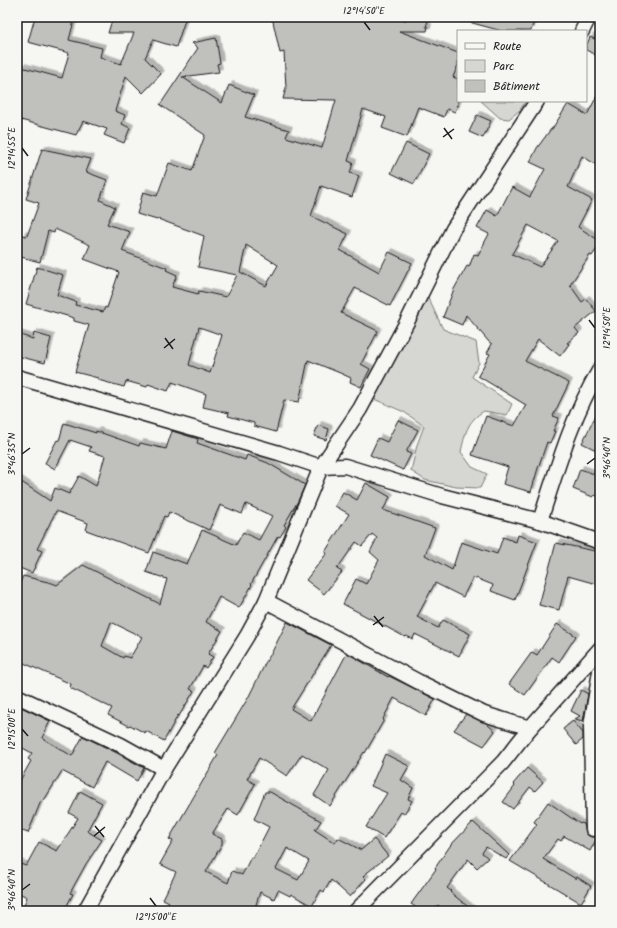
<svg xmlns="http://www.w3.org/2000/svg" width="617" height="928" font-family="Kalam,sans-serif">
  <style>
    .green { fill: #d6d6d2; stroke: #797977 }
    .building { fill: #c0c0bd; stroke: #1c1c1c; fill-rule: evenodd; filter: url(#shadow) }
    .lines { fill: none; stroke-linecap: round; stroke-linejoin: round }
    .minor-casing { stroke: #1c1c1c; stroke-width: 17 }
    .minor { stroke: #f6f6f2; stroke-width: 14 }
    .ticks { fill: none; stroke: #1c1c1c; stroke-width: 1.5 }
    .neatline { fill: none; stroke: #1c1c1c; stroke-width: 1.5 }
    .ticks-label { font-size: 10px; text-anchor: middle; fill: #1c1c1c }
  </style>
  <defs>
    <filter id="shadow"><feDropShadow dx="3.5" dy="-3.5" stdDeviation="0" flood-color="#0004"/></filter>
  </defs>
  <rect width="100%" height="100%" fill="#f6f6f2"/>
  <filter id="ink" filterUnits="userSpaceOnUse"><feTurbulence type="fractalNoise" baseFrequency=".025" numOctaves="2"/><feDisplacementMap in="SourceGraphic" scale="8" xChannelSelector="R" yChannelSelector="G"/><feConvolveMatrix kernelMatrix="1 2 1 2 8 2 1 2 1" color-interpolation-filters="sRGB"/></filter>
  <g filter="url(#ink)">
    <!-- green -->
    <g class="green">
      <polygon points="481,101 526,101 520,110 509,119 500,118"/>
      <path d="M 424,289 L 443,329 L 476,342 L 479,363 L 472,377 L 512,404 L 507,415 L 484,411 C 467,421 465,434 461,452 L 472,467 L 487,474 L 480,488 L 456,487 L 425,480 L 411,471 L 417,445 L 424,426 L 404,412 L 367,396 Z"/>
    </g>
    <!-- building -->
    <g class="building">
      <polygon points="35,17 75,17 69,40 102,48 100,57 121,64 134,33 108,33 113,17 186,17 176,47 153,40 145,58 161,74 143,93 126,76 115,111 125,115 122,124 130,128 124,143 104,135 107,129 83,121 76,135 17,119 17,82 21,67 62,78 69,53 28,42"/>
      <path d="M 272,17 L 390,17 L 405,21 L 406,17 L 429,17 L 426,27 L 428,27 L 427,31 L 399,31 L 458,53 L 458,65 L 453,77 L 458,79 L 458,104 L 455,112 L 447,109 L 444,117 L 418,107 L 407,137 L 382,128 L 386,117 L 363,109 L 348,161 L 353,163 L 350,173 L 359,176 L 352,197 L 321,186 L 311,216 L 348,234 L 340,250 L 379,272 L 389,252 L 412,263 L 390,306 L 355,288 L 341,313 L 378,331 L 361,364 L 370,369 L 361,387 L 350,382 L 351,378 L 340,373 L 308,360 L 299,402 L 284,400 L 276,432 L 254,426 L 254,423 L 228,416 L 229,413 L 203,407 L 206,394 L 172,382 L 168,391 L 148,384 L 147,387 L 126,381 L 124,387 L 98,380 L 98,378 L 75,372 L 89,325 L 74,321 L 74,318 L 26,304 L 37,267 L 63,275 L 57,295 L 76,302 L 75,305 L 103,312 L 105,307 L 107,308 L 119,272 L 84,259 L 90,245 L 55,229 L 54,233 L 48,231 L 40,262 L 17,256 L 22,235 L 27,236 L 39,203 L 26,199 L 42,149 L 91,159 L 86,172 L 107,180 L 100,200 L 115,207 L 107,224 L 130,232 L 122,251 L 167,268 L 166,270 L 177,275 L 172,287 L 198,294 L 199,291 L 226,297 L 237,275 L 198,267 L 204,236 L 158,219 L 157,220 L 137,214 L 143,192 L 157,196 L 169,163 L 192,171 L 205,135 L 160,105 L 198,48 L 192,43 L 216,38 L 220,63 L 217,64 L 219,72 L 182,77 L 222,103 L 229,85 L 254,95 L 245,117 L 289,130 L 286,137 L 322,148 L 336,100 L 283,99 L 286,88 L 284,52 L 280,53 ZM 246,245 L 278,265 L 266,286 L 240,272 ZM 199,327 L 222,335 L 210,373 L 189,365 Z"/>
      <polygon points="466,17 535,17 531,31 502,31 465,21"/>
      <polygon points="590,37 600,41 600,57 586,50 586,47"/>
      <path d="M 600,90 L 600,167 L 582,156 L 568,187 L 592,200 L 578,227 L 600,241 L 600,244 L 592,256 L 590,255 L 570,285 L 582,302 L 586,299 L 596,311 L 575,328 L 579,333 L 567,343 L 569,344 L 560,356 L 538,339 L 525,361 L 569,383 L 553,416 L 559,418 L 553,431 L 555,431 L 550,443 L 547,442 L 538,468 L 531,492 L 503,484 L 508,467 L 472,455 L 486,416 L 514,426 L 526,405 L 478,376 L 490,354 L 487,353 L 492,344 L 489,342 L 466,315 L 462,325 L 443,317 L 454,289 L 467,266 L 469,267 L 474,254 L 478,255 L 489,234 L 477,228 L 487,210 L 497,216 L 512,187 L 530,197 L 545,169 L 530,162 L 537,148 L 551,129 L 552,129 L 568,104 L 587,115 ZM 528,225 L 558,241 L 540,267 L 512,254 Z"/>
      <polygon points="477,115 491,121 483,138 469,132"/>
      <polygon points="406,143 429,154 414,184 391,173"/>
      <polygon points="34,333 51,338 45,363 17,356 17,334 33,339"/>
      <polygon points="600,407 600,452 582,443"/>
      <polygon points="398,420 418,430 406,452 411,454 403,470 370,455 378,438 387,442"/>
      <path d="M 64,423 L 96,433 L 96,431 L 139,446 L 140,443 L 166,449 L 172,431 L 198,439 L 197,443 L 245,460 L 247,455 L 268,463 L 305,485 L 298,501 L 284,525 L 286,527 L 280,537 L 278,536 L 251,584 L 252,585 L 239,608 L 219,597 L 206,622 L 222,631 L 208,654 L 213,657 L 206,668 L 203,666 L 190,689 L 194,691 L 179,716 L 178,715 L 164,741 L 146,731 L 145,733 L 130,725 L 129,726 L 108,715 L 112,708 L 70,688 L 71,684 L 17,660 L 17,589 L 23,576 L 52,583 L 57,585 L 83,565 L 160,604 L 167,579 L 146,572 L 153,552 L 187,564 L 202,530 L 236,545 L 243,532 L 259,540 L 272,516 L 246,504 L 242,514 L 220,505 L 209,530 L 169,512 L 167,517 L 164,516 L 149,553 L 86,530 L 88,523 L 56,511 L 37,549 L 42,551 L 32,573 L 17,567 L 17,479 L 50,501 L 55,488 L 69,494 L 79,476 L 96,486 L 105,456 L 89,451 L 91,447 L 70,440 L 55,469 L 45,463 L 57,440 L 59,441 ZM 111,622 L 142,637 L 130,658 L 124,656 L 123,658 L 102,646 Z"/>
      <polygon points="318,425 329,429 326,440 314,436"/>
      <polygon points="580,469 600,476 600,497 594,495 593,497 573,489"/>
      <polygon points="366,483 390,497 383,510 435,528 425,555 452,570 461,542 497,554 503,537 516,542 518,535 537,542 515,600 491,591 493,585 473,577 463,597 435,583 417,617 438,628 443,620 470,634 459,656 415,634 413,639 406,636 405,637 343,604 356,579 366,584 379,560 370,552 377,538 372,534 362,546 356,542 337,569 342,572 324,594 306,580 327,553 325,552 349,514 335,506 343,492 357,500"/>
      <polygon points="556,543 600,552 600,585 568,576 559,610 539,605"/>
      <path d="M 287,622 L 331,645 L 291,709 L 311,721 L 347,653 L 388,677 L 389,676 L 435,699 L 426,716 L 394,698 L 383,719 L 384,720 L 365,753 L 364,752 L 330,806 L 314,795 L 329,770 L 302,754 L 287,776 L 259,758 L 247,779 L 255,784 L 238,815 L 228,809 L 212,834 L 222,839 L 222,844 L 206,872 L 228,883 L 232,871 L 242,875 L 251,857 L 253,858 L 269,827 L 254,819 L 265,792 L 270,792 L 321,821 L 315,830 L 335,843 L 338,838 L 361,850 L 374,839 L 388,856 L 363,876 L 366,879 L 350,897 L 331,880 L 324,892 L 321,890 L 312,906 L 291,894 L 290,896 L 278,890 L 274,899 L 260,892 L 254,911 L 163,911 L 169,902 L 163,899 L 176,872 L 160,864 L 173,841 L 169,839 L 218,755 L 215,753 L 248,698 L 264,666 L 264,665 L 272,652 ZM 287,848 L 309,861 L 298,880 L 276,869 Z"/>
      <polygon points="557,624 576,636 559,662 552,657 525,695 509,684 532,652 537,655"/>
      <polygon points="581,690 588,694 583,721 575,719 580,716 571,711"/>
      <polygon points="17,705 50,721 42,738 72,756 83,736 117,753 144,768 137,781 105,762 92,787 62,771 43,802 41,801 28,833 17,829 17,786 31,761 28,759 32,753 17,745"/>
      <polygon points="466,714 488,724 488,725 495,731 484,746 454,730"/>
      <polygon points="573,721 583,733 583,739 576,745 563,729"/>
      <polygon points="385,754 409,766 401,780 413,788 408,799 412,801 404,814 401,812 384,838 366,827 387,793 371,786"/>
      <polygon points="527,768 543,782 535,791 530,787 513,809 503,802 515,786 513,784"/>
      <polygon points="80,791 102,803 87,831 102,840 86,864 70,893 73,894 64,911 58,911 45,905 43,911 42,911 24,905 27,897 17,892 17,863 26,866 39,842 57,851 78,818 69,813"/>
      <polygon points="548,802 580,824 581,823 584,824 586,833 589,836 594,837 599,834 590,851 564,836 561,841 558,839 543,859 576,879 577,877 591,886 581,903 510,861 537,824 534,822"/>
      <polygon points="473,822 509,855 506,859 486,847 482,853 488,858 477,868 468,859 447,888 451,891 450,892 473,911 445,911 438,905 434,911 421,911 411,904 436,869 435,868 450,846"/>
    </g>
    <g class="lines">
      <!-- minor casing -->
      <g class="minor-casing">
        <g id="minor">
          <polyline points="582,31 589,17"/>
          <polyline points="17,377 279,453 321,467 345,466 442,496 540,521 600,542"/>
          <path d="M 540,521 C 557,469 572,416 600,369"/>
          <polyline points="266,601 419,682 484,714 530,728"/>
          <polyline points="17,696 121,745 164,769"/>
          <polyline points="593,829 591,726 600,671"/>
          <polyline points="85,911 164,769 247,636 266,601 321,467 360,409 408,320 453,229 537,101"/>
          <polyline points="356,911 503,762 530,728 600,649"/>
        </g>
      </g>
      <!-- minor -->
      <use href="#minor" class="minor"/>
    </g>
  </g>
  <!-- ticks -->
  <path class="ticks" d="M 364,22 L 370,30M 444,128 L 452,139M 443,137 L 454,129M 22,148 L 28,156M 589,320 L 595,328M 165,338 L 173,349M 164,348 L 175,339M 22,454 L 30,448M 587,464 L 595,458M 374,616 L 383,627M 373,625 L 384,617M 22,729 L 28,736M 95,826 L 104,837M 94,836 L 105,827M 22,890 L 30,884M 150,898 L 156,906"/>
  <!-- margin -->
  <rect width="617" height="928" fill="none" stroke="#f6f6f2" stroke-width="44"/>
  <!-- legend -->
  <rect x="457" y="30" width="130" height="72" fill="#f6f6f2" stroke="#9f9f9c"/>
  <rect x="465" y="43" width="20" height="6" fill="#f6f6f2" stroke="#9f9f9c"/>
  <text x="493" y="50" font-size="12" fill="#1c1c1c">Route</text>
  <rect x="465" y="60" width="20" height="12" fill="#d6d6d2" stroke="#9f9f9c"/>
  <text x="493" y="70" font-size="12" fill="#1c1c1c">Parc</text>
  <rect x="465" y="80" width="20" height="12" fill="#c0c0bd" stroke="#9f9f9c"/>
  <text x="493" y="90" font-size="12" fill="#1c1c1c">Bâtiment</text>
  <rect x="22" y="22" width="573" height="884" class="neatline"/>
  <g class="ticks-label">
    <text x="364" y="14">12°14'50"E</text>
    <text transform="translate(11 148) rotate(-90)" y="4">12°14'55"E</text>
    <text transform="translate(606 328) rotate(-90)" y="4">12°14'50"E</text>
    <text transform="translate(11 454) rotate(-90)" y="4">3°46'35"N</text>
    <text transform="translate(606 458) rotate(-90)" y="4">3°46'40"N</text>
    <text transform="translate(11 729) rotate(-90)" y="4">12°15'00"E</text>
    <text transform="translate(11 890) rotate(-90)" y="4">3°46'40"N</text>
    <text x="156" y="920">12°15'00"E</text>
  </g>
</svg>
